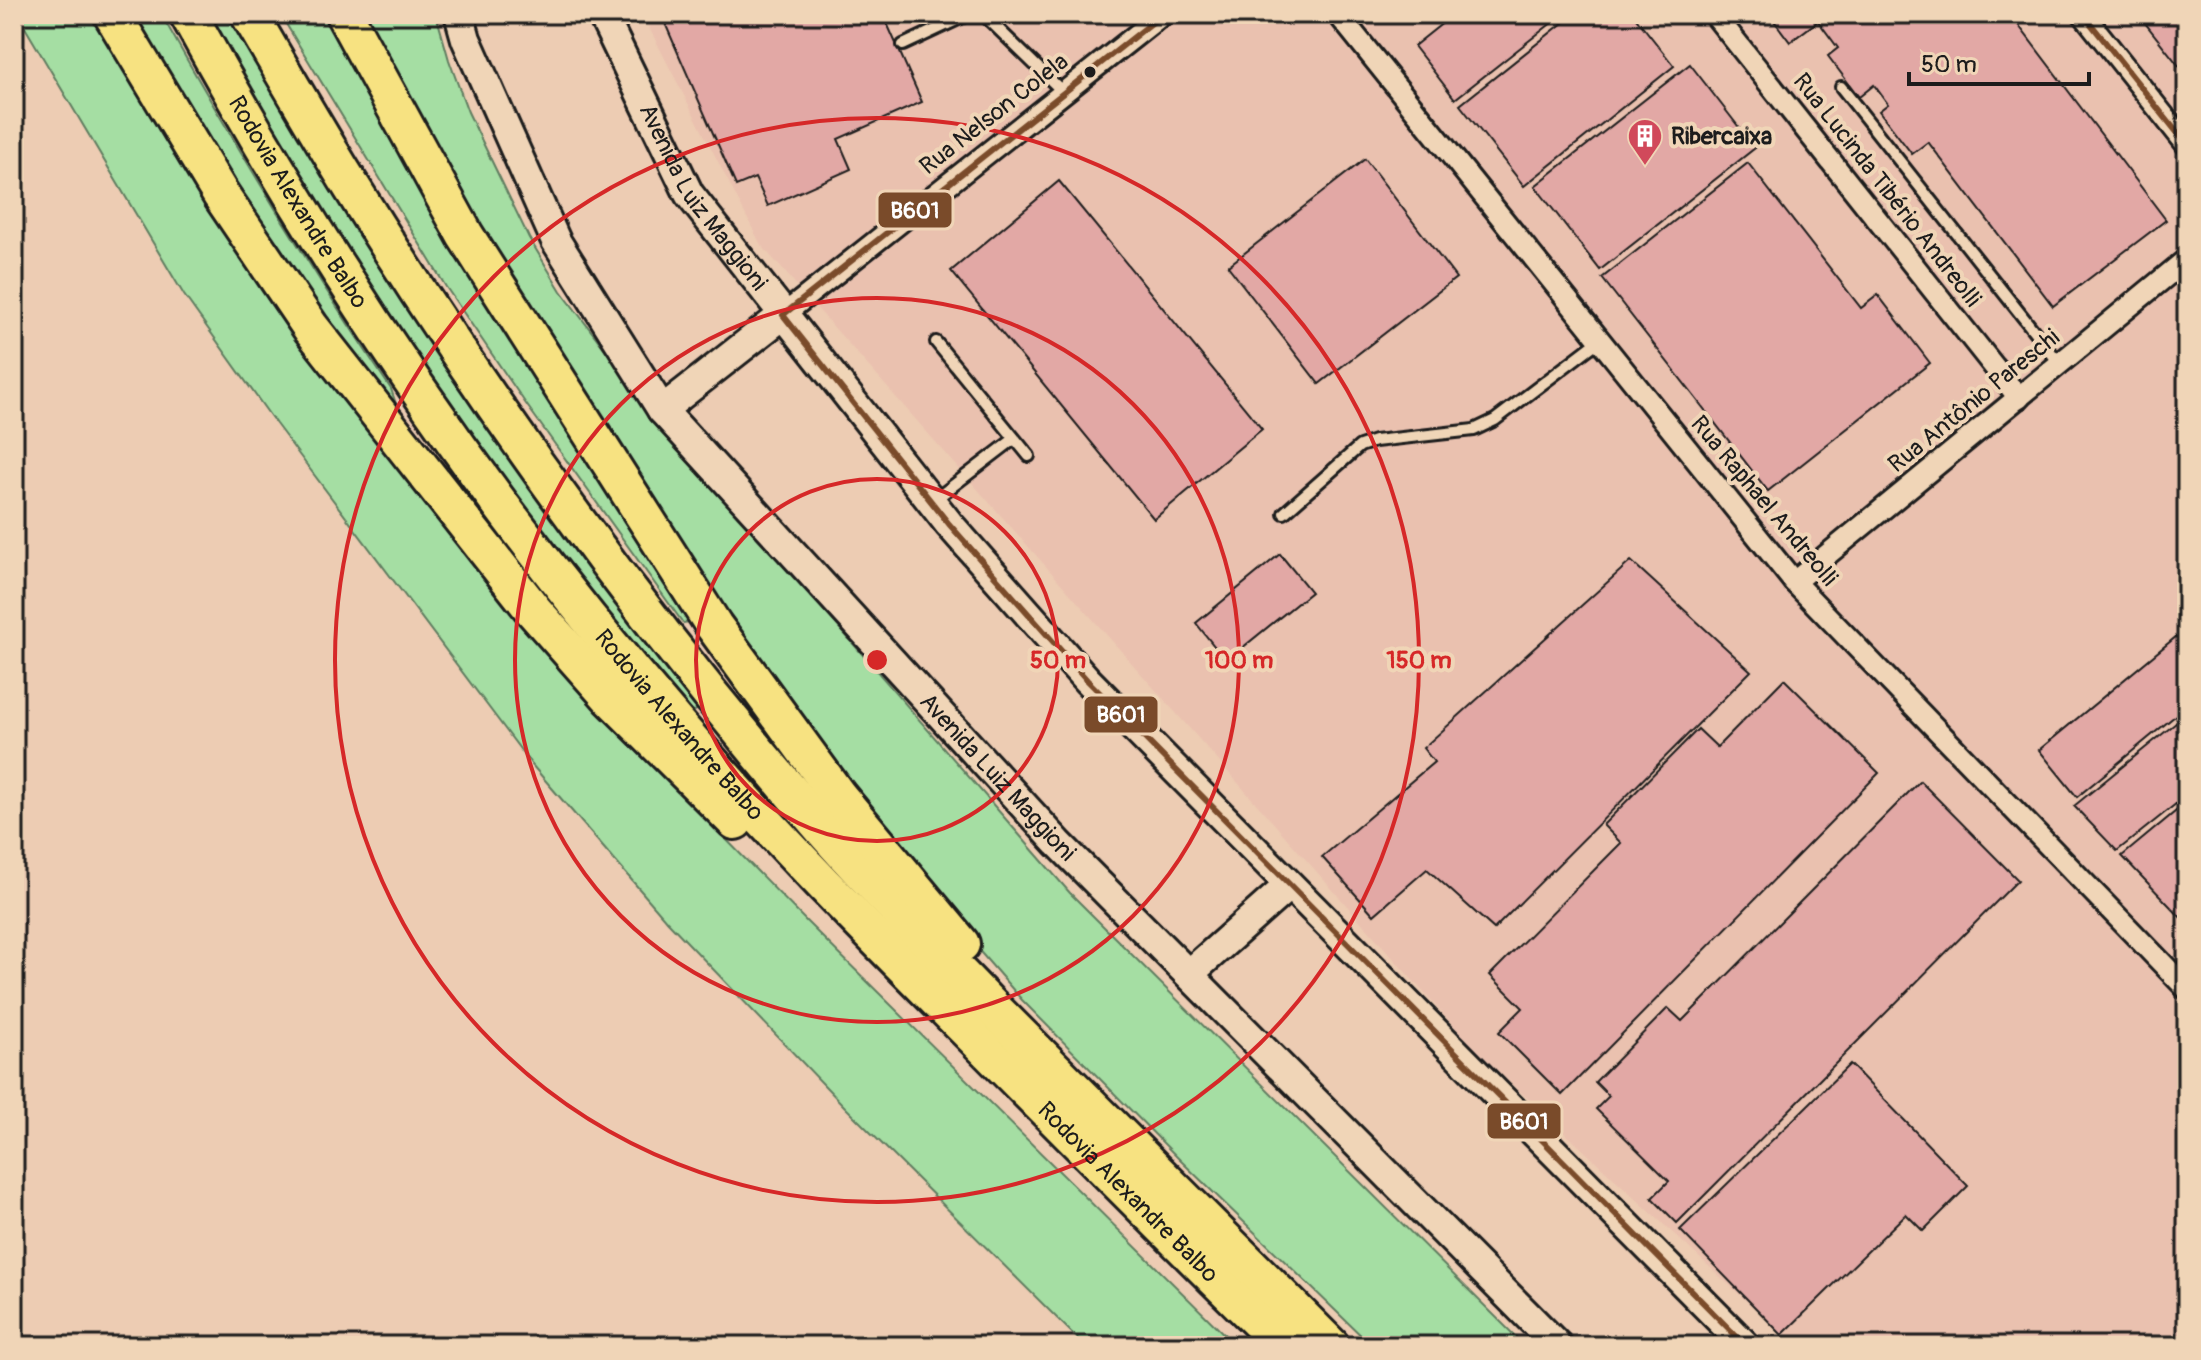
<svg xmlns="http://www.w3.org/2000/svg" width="2201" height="1360" font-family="Pangolin,sans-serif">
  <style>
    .built { fill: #eac1af }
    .green { fill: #a5dea3; stroke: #607d60; stroke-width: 2 }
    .building { fill: #e2a8a5; stroke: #1c1c1c; stroke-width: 2 }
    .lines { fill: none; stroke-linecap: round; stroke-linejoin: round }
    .lane-casing { stroke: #1c1c1c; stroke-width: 16 }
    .street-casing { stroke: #1c1c1c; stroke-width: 26 }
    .secondary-casing { stroke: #1c1c1c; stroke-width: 34 }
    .highway-casing { stroke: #1c1c1c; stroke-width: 42 }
    .lane { stroke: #f0d5b7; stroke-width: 10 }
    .street { stroke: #f0d5b7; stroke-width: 20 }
    .secondary { stroke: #f0d5b7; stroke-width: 28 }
    .highway { stroke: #f7e281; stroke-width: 36 }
    .bus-1-casing { stroke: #f0d5b7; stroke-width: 12 }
    .bus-1 { stroke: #7a4b2a; stroke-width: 6 }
    .ring { fill: none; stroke: #d62828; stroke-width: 4 }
    .bus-dot { fill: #1c1c1c; stroke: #f0d5b7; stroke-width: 3 }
    .labels { text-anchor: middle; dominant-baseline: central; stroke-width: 8; stroke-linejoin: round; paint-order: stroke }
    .street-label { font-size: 24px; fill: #1c1c1c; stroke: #f0d5b7 }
    .poi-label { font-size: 24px; font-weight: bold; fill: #1c1c1c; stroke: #f0d5b7; text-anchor: start }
    .centre { fill: #d62828; stroke: #f0d5b7; stroke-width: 4 }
    .ring-label { font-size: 24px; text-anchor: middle; font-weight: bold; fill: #d62828; stroke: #f0d5b7; stroke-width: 8; stroke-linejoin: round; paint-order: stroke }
    .line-badge { stroke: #f0d5b7; stroke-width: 3 }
    .badge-label { font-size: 22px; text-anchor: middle; font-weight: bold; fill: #fff }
  </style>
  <rect width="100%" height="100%" fill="#edccb3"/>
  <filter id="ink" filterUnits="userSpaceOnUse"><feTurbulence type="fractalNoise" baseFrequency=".0125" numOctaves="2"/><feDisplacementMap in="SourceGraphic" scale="16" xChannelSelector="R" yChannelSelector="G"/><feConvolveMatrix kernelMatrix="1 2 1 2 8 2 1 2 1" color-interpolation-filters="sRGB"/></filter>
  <g filter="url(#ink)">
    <!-- built -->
    <polygon class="built" points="642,14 2187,14 2187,1346 1795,1346 1473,1048 761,245"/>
    <!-- green -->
    <g class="green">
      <polygon points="17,14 98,14 617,728 808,923 1236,1346 1085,1346 846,1108 667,921 532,765 276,424 184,295"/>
      <path d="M 128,14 L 161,14 C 233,142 309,267 391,389 L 396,404 L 511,561 L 309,303 Z"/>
      <polygon points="201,14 232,14 702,706 686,717 623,647 372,296"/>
      <polygon points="280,14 323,14 453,249 691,622 683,623 526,404 446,287"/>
      <polygon points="359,14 436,14 449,60 468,112 529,238 561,291 660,422 1070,893 1525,1346 1372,1346 1180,1160 1022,1000 909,870 740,644 496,255"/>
    </g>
    <!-- building -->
    <g class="building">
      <polygon points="661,14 901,14 886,21 922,102 838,139 851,169 768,206 755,178 736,186"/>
      <polygon points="1454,14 1563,14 1455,99 1414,46"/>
      <polygon points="1574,14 1633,14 1674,66 1524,186 1460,105"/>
      <polygon points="1769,14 2010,14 2166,220 2053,306 1928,142 1912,154 1879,111 1888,104 1874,85 1859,97 1828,56 1838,48 1818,21 1790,42"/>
      <polygon points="2138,14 2187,14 2187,76"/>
      <polygon points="1690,64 1755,148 1600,270 1535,186"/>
      <polygon points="1365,159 1456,278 1319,384 1228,266"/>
      <polygon points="1748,163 1861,308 1878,295 1930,363 1768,491 1602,278"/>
      <polygon points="1059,181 1262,429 1154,519 951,271"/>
      <polygon points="1280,554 1311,592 1226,661 1196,623"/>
      <polygon points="1631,561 1751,671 1494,929 1427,869 1374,915 1322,857 1434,762 1423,748"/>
      <polygon points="2177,636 2187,648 2187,706 2077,797 2039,750"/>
      <polygon points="1784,679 1879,773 1562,1095 1499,1032 1523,1008 1490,975 1621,843 1603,825 1698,729 1717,747"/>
      <polygon points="2187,714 2187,795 2117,851 2074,806"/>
      <polygon points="1920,781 2018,880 1677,1223 1652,1198 1669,1181 1596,1109 1609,1096 1595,1082 1668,1008 1682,1021"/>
      <polygon points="2187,802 2187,924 2122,856"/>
      <polygon points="1850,1064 1968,1186 1923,1231 1906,1214 1782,1335 1680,1230"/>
    </g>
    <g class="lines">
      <!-- lane casing -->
      <g class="lane-casing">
        <g id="lane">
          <polyline points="903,45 965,16 985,16 1064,93"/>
          <polyline points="1841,87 2060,364"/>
          <polyline points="936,342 1029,456"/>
          <polyline points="933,501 1014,439"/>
          <polyline points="1284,513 1360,446 1375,441 1474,430 1495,420 1600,340"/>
        </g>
      </g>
      <!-- street casing -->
      <g class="street-casing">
        <g id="street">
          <polyline points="1338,14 1794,582 2187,989"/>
          <polyline points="1714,14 2019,398"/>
          <polyline points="2083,14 2187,145"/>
          <polyline points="783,315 1163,14"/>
          <polyline points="1794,582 2187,259"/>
        </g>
      </g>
      <!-- secondary casing -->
      <g class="secondary-casing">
        <g id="secondary">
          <path id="s1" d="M 459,14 L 466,39 L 556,241 L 662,410 L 1058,843 L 1558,1346"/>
          <path id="s2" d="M 602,14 L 689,194 L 949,524 L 1087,680 L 1746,1346"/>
          <polyline points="662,410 783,315"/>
          <polyline points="1189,974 1288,886"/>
        </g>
      </g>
      <!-- highway casing -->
      <g class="highway-casing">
        <g id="highway">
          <polyline points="112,14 221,195 311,328 534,611 611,698 735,821"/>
          <path id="s3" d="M 188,14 C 325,265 488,507 676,723 C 771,833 873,936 976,1039 C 1078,1142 1180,1245 1284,1346"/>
          <path d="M 249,14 C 281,69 313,124 346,178 C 488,408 649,629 827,834 C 878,892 934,947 988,1003 C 1102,1118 1217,1231 1331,1346"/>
          <polyline points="344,14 465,235 714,626 838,796 961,944"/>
        </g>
      </g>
      <!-- lane -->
      <use href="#lane" class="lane"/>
      <!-- street -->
      <use href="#street" class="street"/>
      <!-- secondary -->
      <use href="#secondary" class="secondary"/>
      <!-- highway -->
      <use href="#highway" class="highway"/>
      <!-- bus-1 casing -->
      <g class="bus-1-casing">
        <g id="bus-1">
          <polyline points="1163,14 783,315 949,524 1087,680 1746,1346"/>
          <polyline points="2083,14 2187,145"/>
        </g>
      </g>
      <!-- bus-1 -->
      <use href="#bus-1" class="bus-1"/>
    </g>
  </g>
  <!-- distance rings -->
  <g class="ring">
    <circle cx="877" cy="660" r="181"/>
    <circle cx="877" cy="660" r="362"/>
    <circle cx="877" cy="660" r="542"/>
  </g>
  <!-- icons -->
  <defs>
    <g id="building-pin" transform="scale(1.8)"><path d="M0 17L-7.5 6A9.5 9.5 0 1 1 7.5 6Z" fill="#d1495b" stroke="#f0d5b7"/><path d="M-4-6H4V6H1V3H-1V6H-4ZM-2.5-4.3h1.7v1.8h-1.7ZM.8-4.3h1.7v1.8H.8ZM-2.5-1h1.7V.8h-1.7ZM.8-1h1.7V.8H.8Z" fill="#fff"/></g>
  </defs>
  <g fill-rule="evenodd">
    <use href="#building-pin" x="1645" y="136"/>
  </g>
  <!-- markers -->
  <circle class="bus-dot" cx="1090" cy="72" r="7"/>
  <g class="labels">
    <!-- street labels -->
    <g class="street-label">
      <text transform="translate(994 114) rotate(-38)">Rua Nelson Colela</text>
      <text transform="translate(1887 190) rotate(52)">Rua Lucinda Tibério Andreolli</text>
      <text stroke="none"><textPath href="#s2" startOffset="210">Avenida Luiz Maggioni</textPath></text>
      <text stroke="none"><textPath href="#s3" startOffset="218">Rodovia Alexandre Balbo</textPath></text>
      <text transform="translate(1974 401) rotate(-39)">Rua Antônio Pareschi</text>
      <text transform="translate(1764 501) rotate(50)">Rua Raphael Andreolli</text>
      <text stroke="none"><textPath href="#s3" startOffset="866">Rodovia Alexandre Balbo</textPath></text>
      <text stroke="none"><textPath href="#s1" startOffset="944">Avenida Luiz Maggioni</textPath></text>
      <text stroke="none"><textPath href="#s3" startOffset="1514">Rodovia Alexandre Balbo</textPath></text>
    </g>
    <!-- poi labels -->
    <g class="poi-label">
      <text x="1671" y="136">Ribercaixa</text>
    </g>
  </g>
  <circle cx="877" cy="660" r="12" class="centre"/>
  <g class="ring-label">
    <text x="1058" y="668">50 m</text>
    <text x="1239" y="668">100 m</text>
    <text x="1419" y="668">150 m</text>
  </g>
  <g class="line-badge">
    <rect x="877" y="191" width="76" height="38" rx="8" fill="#7a4b2a"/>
    <rect x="1083" y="695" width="76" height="39" rx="8" fill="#7a4b2a"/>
    <rect x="1486" y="1102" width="76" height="38" rx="8" fill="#7a4b2a"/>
  </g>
  <g class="badge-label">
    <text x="915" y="218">B601</text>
    <text x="1121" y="722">B601</text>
    <text x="1524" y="1129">B601</text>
  </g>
  <!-- margin -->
  <rect width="2201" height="1360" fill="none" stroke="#f0d5b7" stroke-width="48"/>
  <rect x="24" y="24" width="2153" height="1312" fill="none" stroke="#1c1c1c" stroke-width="3" filter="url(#ink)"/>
  <!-- scale -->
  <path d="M1909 72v12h180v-12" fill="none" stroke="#1c1c1c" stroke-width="4"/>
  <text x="1921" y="72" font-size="24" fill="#1c1c1c" stroke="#f0d5b7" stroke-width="6" paint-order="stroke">50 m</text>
</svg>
